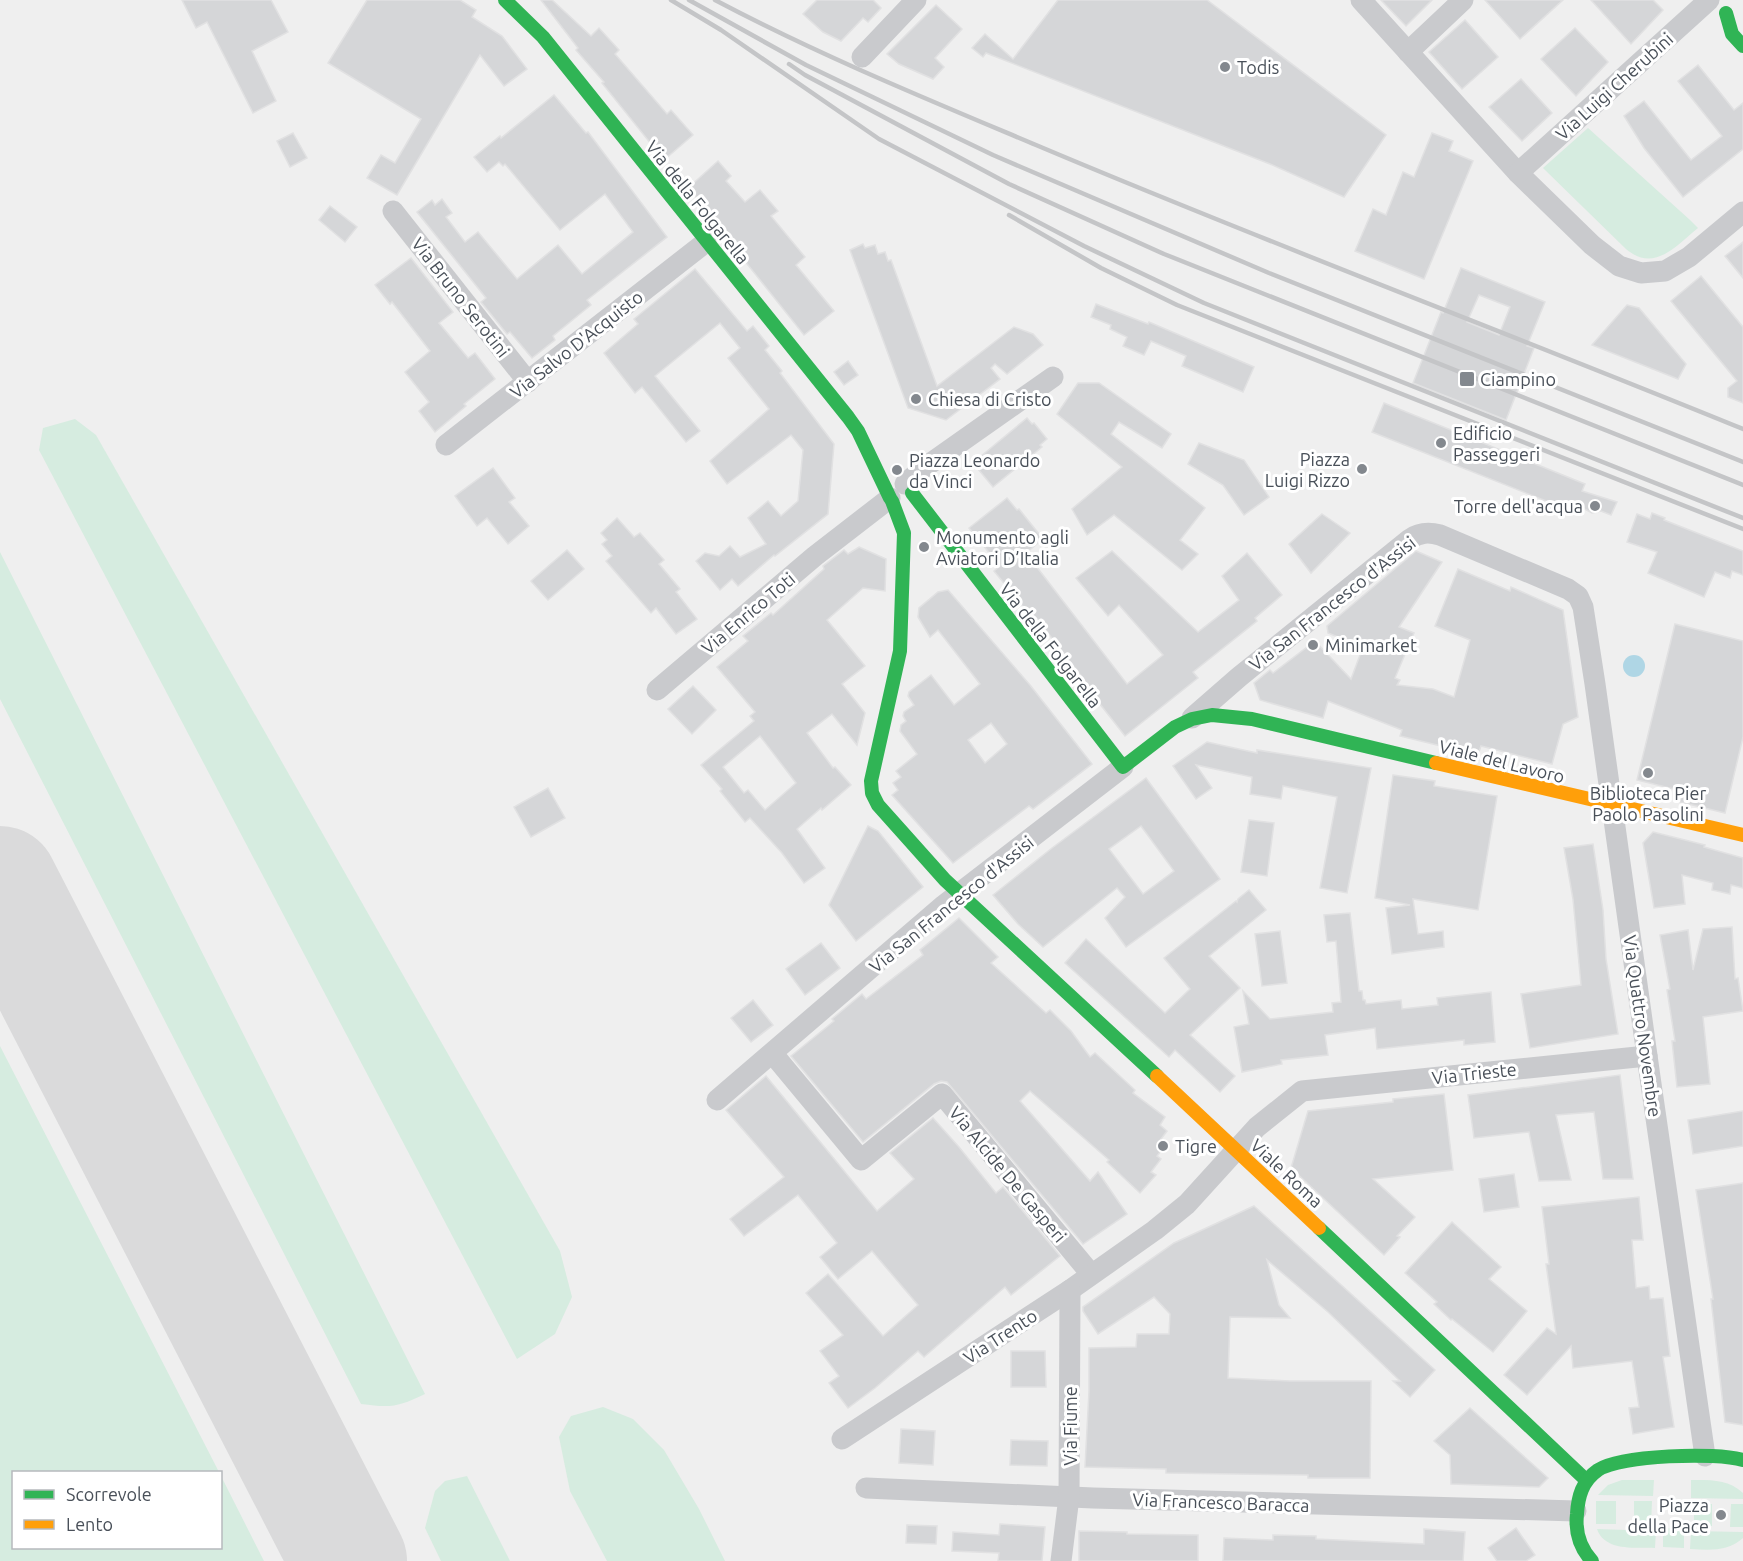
<svg xmlns="http://www.w3.org/2000/svg" width="1743" height="1561" font-family="Ubuntu,sans-serif">
  <style>
    .green { fill: #d6ece0 }
    .water { fill: #afd6e5 }
    .lines { fill: none; stroke-linecap: round; stroke-linejoin: round }
    .runway { stroke: #dadadb; stroke-width: 116 }
    .building { fill: #d5d6d8; stroke: #e1e1e2; stroke-width: 1.5; fill-rule: evenodd }
    .street { stroke: #c9cacd; stroke-width: 21 }
    .fast { stroke: #30b455; stroke-width: 14 }
    .slow { stroke: #ff9f0a; stroke-width: 14 }
    .rail { stroke: #c4c5c7; stroke-width: 4.5 }
    .poi-dot { fill: #83888e; stroke: #fff; stroke-width: 2 }
    .labels { text-anchor: middle; dominant-baseline: central; stroke-width: 6; stroke-linejoin: round; paint-order: stroke }
    .poi-label { font-size: 18px; fill: #495059; stroke: #fff; text-anchor: start }
    .street-label { font-size: 18px; fill: #495059; stroke: #fff }
  </style>
  <rect width="100%" height="100%" fill="#efefef"/>
  <!-- green -->
  <g class="green">
    <path d="M 1588,128 L 1690,220 L 1698,228 C 1676,246 1654,273 1626,249 L 1543,168 Z"/>
    <polygon points="75,419 96,435 560,1251 572,1297 555,1334 517,1359 39,450 43,428"/>
    <path d="M 0,552 L 425,1394 C 398,1407 391,1408 361,1404 L 0,699 Z"/>
    <polygon points="0,1046 219,1472 14,1472 14,1548 220,1548 221,1476 264,1561 0,1561"/>
    <polygon points="603,1407 633,1419 664,1450 699,1509 725,1561 607,1561 570,1491 559,1437 571,1416"/>
    <polygon points="467,1476 510,1561 441,1561 425,1528 435,1491 445,1481"/>
    <polygon points="1622,1480 1654,1480 1653,1496 1598,1495 1608,1485"/>
    <path d="M 1691,1480 C 1711,1480 1728,1479 1743,1493 L 1743,1499 L 1691,1498 Z"/>
    <rect x="1596" y="1501" width="20" height="23"/>
    <polygon points="1634,1501 1652,1501 1651,1525 1634,1525"/>
    <polygon points="1694,1503 1712,1504 1712,1526 1694,1526"/>
    <polygon points="1731,1504 1743,1504 1743,1527 1730,1527"/>
    <polygon points="1663,1528 1684,1529 1684,1548 1663,1547"/>
    <path d="M 1597,1529 L 1656,1531 L 1655,1548 C 1636,1547 1605,1552 1597,1529 Z"/>
    <path d="M 1691,1531 L 1743,1532 L 1743,1538 C 1727,1552 1710,1550 1690,1549 Z"/>
  </g>
  <!-- water -->
  <circle class="water" cx="1634" cy="666" r="11"/>
  <g class="lines">
    <!-- runway -->
    <polyline class="runway" points="0,884 349,1561"/>
  </g>
  <!-- building -->
  <g class="building">
    <polygon points="182,0 271,0 288,32 252,51 276,101 253,113 207,22 196,28"/>
    <polygon points="367,0 460,0 476,10 472,17 502,36 527,69 504,86 480,55 397,195 367,178 381,155 395,163 421,119 328,63"/>
    <polygon points="541,0 552,0 591,36 599,28 619,50 615,54 667,114 671,110 693,135 664,160 602,83 604,82 576,50 578,48"/>
    <polygon points="817,0 873,0 881,8 868,22 863,18 841,41 823,32 803,14"/>
    <polygon points="1058,0 1207,0 1386,135 1344,197 1270,164 986,53 983,57 972,48 985,34 1013,59"/>
    <polygon points="1381,0 1432,0 1406,26"/>
    <polygon points="1485,0 1563,0 1520,39"/>
    <polygon points="1591,0 1653,0 1663,10 1631,44"/>
    <polygon points="936,5 962,29 935,58 944,67 933,79 899,64 887,54"/>
    <polygon points="1465,20 1498,57 1462,89 1429,52"/>
    <polygon points="1575,28 1608,62 1576,96 1541,59"/>
    <polygon points="1698,65 1734,110 1743,103 1743,149 1683,197 1644,148 1624,116 1644,101 1691,160 1722,136 1678,81"/>
    <polygon points="1521,79 1552,113 1522,141 1489,107"/>
    <polygon points="554,95 586,133 588,132 667,237 587,300 591,305 553,336 555,340 532,358 510,332 507,334 481,302 486,298 417,212 432,200 435,205 442,199 452,213 446,217 465,242 478,232 517,279 558,245 582,274 633,232 605,194 560,230 505,164 503,166 499,162 487,172 474,157 500,136 501,138"/>
    <polygon points="293,133 307,158 290,167 277,141"/>
    <polygon points="1432,133 1453,141 1449,151 1473,161 1424,279 1355,251 1373,209 1386,215 1403,172 1414,177"/>
    <polygon points="718,161 731,176 726,181 745,202 760,190 778,211 771,216 805,257 796,265 834,311 804,335 716,225 719,223 688,188"/>
    <polygon points="330,206 357,227 345,242 319,220"/>
    <polygon points="1743,242 1743,278 1725,256"/>
    <polygon points="863,244 865,248 875,245 878,254 885,252 888,261 891,260 937,386 1014,327 1033,334 1043,345 1007,374 995,364 991,368 1000,379 946,420 908,408 850,250"/>
    <polygon points="411,258 453,312 439,323 468,358 475,353 495,379 464,404 466,406 435,432 419,411 429,402 405,372 430,351 392,302 390,304 375,285"/>
    <path d="M 1461,268 L 1545,302 L 1527,346 L 1534,348 L 1506,420 L 1413,383 L 1441,312 L 1443,313 ZM 1479,295 L 1510,307 L 1499,335 L 1467,322 Z"/>
    <polygon points="695,269 747,331 753,326 769,346 765,350 782,371 780,373 834,444 828,514 775,556 774,555 738,586 732,579 720,590 696,561 705,553 719,556 730,546 740,557 766,544 748,518 768,501 781,516 798,501 803,450 791,435 727,484 710,461 769,409 728,358 740,348 720,323 655,376 700,431 686,442 642,387 635,393 604,353 638,324 634,319"/>
    <polygon points="1701,276 1743,327 1743,403 1728,397 1728,388 1737,381 1671,301"/>
    <polygon points="1096,304 1148,324 1149,322 1254,367 1243,392 1182,366 1186,356 1151,341 1144,355 1123,346 1127,337 1110,329 1111,325 1091,317"/>
    <polygon points="1627,305 1639,308 1686,364 1678,379 1592,345"/>
    <polygon points="848,361 858,375 844,385 834,372"/>
    <polygon points="1078,383 1099,383 1171,434 1162,448 1119,422 1111,434 1205,508 1180,540 1198,554 1182,570 1114,515 1087,535 1072,509 1122,467 1057,414"/>
    <polygon points="1384,403 1585,484 1582,491 1617,502 1611,515 1601,511 1592,513 1577,505 1574,512 1372,432"/>
    <polygon points="1027,418 1032,424 1034,423 1047,439 1040,445 1042,447 993,487 978,469 980,467 975,461"/>
    <polygon points="1199,443 1244,460 1269,497 1244,515 1223,485 1188,464"/>
    <polygon points="493,468 515,498 509,502 529,526 508,544 487,518 477,526 455,496"/>
    <polygon points="1007,498 1017,510 1019,509 1043,539 1026,553 1127,684 1163,655 1119,605 1108,616 1076,578 1112,551 1198,632 1239,600 1222,576 1247,553 1282,595 1255,618 1257,621 1193,672 1198,678 1125,736 1092,694 1090,696 1081,684 1085,681 1037,619 1034,620 994,571 1000,566 969,528"/>
    <polygon points="1652,513 1665,518 1664,520 1743,551 1743,575 1732,571 1730,578 1715,572 1704,597 1648,573 1657,552 1627,542 1637,514 1650,519"/>
    <polygon points="1322,514 1350,533 1311,573 1289,544"/>
    <polygon points="617,518 634,537 640,533 664,560 659,564 680,589 676,592 697,619 676,634 656,608 651,613 606,561 612,556 602,544 607,540 601,533"/>
    <path d="M 859,547 L 886,559 L 885,591 L 863,588 L 827,620 L 865,666 L 842,684 L 865,713 L 857,745 L 832,714 L 807,733 L 833,768 L 835,767 L 851,785 L 822,810 L 821,808 L 797,829 L 825,868 L 804,883 L 782,853 L 750,818 L 745,822 L 720,791 L 722,789 L 701,765 L 754,721 L 750,716 L 755,712 L 717,667 L 748,641 L 743,636 L 771,613 L 773,615 L 824,569 L 823,566 L 844,550 L 848,554 ZM 760,736 L 796,783 L 765,810 L 748,790 L 744,793 L 723,767 Z"/>
    <polygon points="567,550 584,569 548,600 531,581"/>
    <polygon points="1416,551 1442,562 1399,627 1414,633 1395,678 1400,680 1397,685 1433,689 1454,697 1470,640 1435,626 1458,569 1510,591 1511,587 1563,610 1578,717 1563,724 1552,764 1481,746 1478,755 1400,736 1402,730 1328,701 1323,718 1260,700 1254,683 1270,670 1273,673 1315,641 1351,679 1363,647 1328,633 1327,626"/>
    <path d="M 948,590 L 1030,685 L 1092,764 L 1033,809 L 1029,806 L 953,863 L 892,795 L 898,790 L 893,783 L 901,777 L 896,771 L 917,754 L 900,731 L 901,725 L 906,721 L 903,716 L 904,712 L 914,705 L 908,696 L 909,692 L 931,675 L 954,705 L 980,684 L 938,630 L 930,637 L 918,617 L 919,608 L 938,592 ZM 991,723 L 1007,744 L 985,763 L 968,740 Z"/>
    <polygon points="1675,624 1743,641 1743,737 1725,813 1680,802 1682,791 1637,780"/>
    <polygon points="693,686 716,710 692,734 668,709"/>
    <polygon points="1207,742 1257,753 1257,750 1371,768 1347,893 1320,888 1337,797 1283,786 1281,799 1250,794 1252,777 1196,765 1212,788 1196,799 1173,766"/>
    <polygon points="1393,775 1435,781 1434,786 1497,796 1478,910 1413,899 1418,934 1443,931 1444,947 1392,954 1386,908 1410,905 1375,898"/>
    <path d="M 1146,778 L 1220,879 L 1126,947 L 1105,918 L 1125,897 L 1117,888 L 1043,947 L 1018,924 L 993,895 L 1052,848 ZM 1141,826 L 1174,871 L 1143,894 L 1109,849 Z"/>
    <polygon points="548,788 565,818 531,837 514,807"/>
    <polygon points="1249,820 1274,823 1267,876 1241,872"/>
    <polygon points="868,826 878,831 923,887 856,941 829,905"/>
    <polygon points="1653,832 1705,845 1704,847 1743,858 1743,888 1731,885 1730,894 1712,890 1713,883 1682,875 1685,904 1654,908 1643,843"/>
    <polygon points="1593,844 1603,910 1606,959 1618,1034 1530,1048 1521,994 1581,985 1573,899 1564,848"/>
    <polygon points="1249,890 1266,910 1209,956 1240,988 1190,1035 1235,1076 1220,1092 1175,1050 1169,1057 1065,963 1086,939 1165,1013 1190,989 1164,958 1236,901 1237,902 1238,899"/>
    <polygon points="1350,913 1359,991 1362,991 1363,1000 1365,1000 1366,1004 1401,1000 1402,1009 1438,1005 1437,998 1491,992 1495,1042 1464,1045 1464,1040 1377,1049 1375,1028 1325,1035 1328,1055 1281,1060 1282,1064 1242,1072 1234,1027 1249,1024 1243,991 1270,1019 1333,1012 1332,1003 1341,1002 1336,941 1327,942 1324,915"/>
    <polygon points="959,918 998,957 991,963 1046,1013 1050,1010 1071,1031 1090,1057 1095,1053 1135,1090 1133,1093 1165,1117 1160,1125 1167,1131 1158,1143 1164,1147 1157,1156 1161,1159 1151,1172 1156,1175 1140,1193 1107,1162 1109,1160 1030,1091 1020,1101 1090,1181 1098,1172 1127,1214 1083,1244 947,1082 941,1081 934,1084 863,1142 791,1056 834,1021 832,1019 862,994 866,999 923,955 920,950"/>
    <polygon points="1732,927 1735,979 1738,978 1743,1011 1703,1017 1710,1084 1677,1087 1672,1041 1675,1041 1667,990 1670,989 1660,935 1688,930 1693,970 1703,929"/>
    <polygon points="1280,931 1287,983 1262,986 1255,934"/>
    <polygon points="821,943 840,968 805,995 786,969"/>
    <polygon points="753,1000 773,1025 751,1042 731,1018"/>
    <polygon points="1620,1075 1633,1179 1603,1179 1594,1112 1556,1115 1571,1180 1539,1181 1529,1132 1474,1138 1468,1095"/>
    <polygon points="766,1076 877,1211 914,1179 890,1153 933,1118 959,1147 996,1193 1003,1187 1060,1256 1011,1295 1005,1287 924,1357 918,1351 875,1388 848,1408 829,1383 839,1376 820,1351 843,1335 806,1293 828,1274 883,1336 918,1305 872,1251 838,1279 820,1257 837,1243 798,1195 744,1236 730,1219 784,1177 726,1110"/>
    <polygon points="1444,1094 1453,1170 1373,1179 1415,1217 1397,1236 1400,1237 1384,1255 1291,1168 1308,1111 1393,1102 1393,1099"/>
    <polygon points="1743,1111 1743,1146 1693,1154 1688,1120"/>
    <polygon points="1514,1174 1519,1207 1484,1212 1479,1179"/>
    <polygon points="1743,1183 1743,1425 1725,1422 1711,1299 1713,1299 1696,1190"/>
    <polygon points="1639,1197 1643,1240 1632,1240 1636,1288 1649,1286 1650,1299 1663,1298 1670,1356 1663,1357 1674,1427 1633,1434 1629,1408 1639,1407 1632,1361 1573,1368 1571,1346 1527,1395 1504,1375 1547,1328 1556,1334 1546,1264 1549,1264 1542,1207"/>
    <polygon points="1254,1206 1435,1370 1410,1397 1393,1381 1400,1381 1328,1312 1267,1260 1279,1305 1290,1318 1230,1317 1228,1378 1290,1381 1371,1381 1370,1478 1308,1478 1308,1475 1166,1473 1166,1469 1085,1467 1089,1391 1089,1348 1136,1347 1137,1334 1169,1334 1170,1314 1154,1297 1098,1334 1083,1311 1083,1307 1174,1243"/>
    <polygon points="1452,1222 1501,1267 1489,1279 1527,1311 1493,1352 1452,1319 1451,1320 1434,1304 1437,1302 1405,1273"/>
    <polygon points="1011,1351 1045,1351 1046,1387 1011,1387"/>
    <polygon points="1470,1408 1548,1478 1539,1487 1451,1484 1450,1455 1434,1441"/>
    <polygon points="901,1429 935,1431 933,1465 899,1463"/>
    <polygon points="1011,1440 1048,1441 1047,1466 1010,1465"/>
    <polygon points="1000,1524 1045,1527 1042,1561 998,1561 999,1553 952,1551 953,1532 999,1535"/>
    <polygon points="907,1525 937,1526 936,1544 906,1543"/>
    <polygon points="1516,1528 1535,1555 1526,1561 1497,1561 1488,1548"/>
    <polygon points="1424,1529 1465,1532 1463,1561 1223,1561 1224,1538 1273,1540 1273,1535 1316,1536 1316,1539 1424,1544"/>
    <polygon points="1079,1531 1127,1532 1127,1534 1198,1535 1198,1561 1079,1561"/>
  </g>
  <g class="lines">
    <!-- street -->
    <g class="street">
      <polyline points="1361,0 1518,173 1592,245 1619,266 1641,273 1665,271 1689,257 1743,212"/>
      <polyline points="1408,52 1463,0"/>
      <polyline points="862,57 916,0"/>
      <polyline points="1518,173 1709,0"/>
      <polyline points="393,211 528,382"/>
      <polyline points="446,445 706,242"/>
      <polyline points="905,484 921,470 1053,377"/>
      <polyline points="657,690 815,556 890,498"/>
      <path d="M 1192,718 L 1239,677 L 1410,539 C 1420,532 1429,532 1440,535 L 1568,589 L 1578,596 L 1583,607 L 1595,684 L 1650,1077 L 1705,1456"/>
      <polyline points="773,1054 861,1160 942,1094 1091,1274"/>
      <polyline points="717,1100 944,905 1123,767"/>
      <polyline points="842,1439 1070,1290 1155,1230 1187,1204 1257,1127 1302,1091 1647,1056"/>
      <polyline points="866,1488 1093,1498 1576,1511"/>
      <polyline points="1061,1561 1069,1497 1070,1290"/>
    </g>
    <!-- fast -->
    <g class="fast">
      <polyline points="505,0 543,37 848,417 858,431 890,498"/>
      <polyline points="1726,13 1732,34 1743,46"/>
      <polyline points="912,493 1123,767 1175,727 1192,719 1212,715 1252,719 1436,763"/>
      <polyline points="892,501 904,533 900,651 871,781 872,793 878,805 945,880 1157,1076"/>
      <polyline points="1319,1228 1586,1480"/>
      <path d="M 1592,1561 C 1580,1548 1575,1532 1577,1514 C 1578,1497 1582,1481 1598,1470 C 1621,1455 1716,1452 1743,1460"/>
    </g>
    <!-- slow -->
    <g class="slow">
      <polyline points="1436,763 1743,835"/>
      <polyline points="1157,1076 1319,1228"/>
    </g>
    <!-- rail -->
    <g class="rail">
      <polyline points="671,0 721,30 879,139 1084,246 1204,303 1743,518"/>
      <polyline points="689,0 806,65 993,155 1269,273 1743,462"/>
      <path d="M 715,0 C 819,55 929,100 1036,145 C 1270,244 1508,333 1743,429"/>
      <polyline points="789,64 805,75 1009,184 1164,254 1743,485"/>
      <polyline points="1009,215 1101,268 1177,305 1743,529"/>
    </g>
  </g>
  <!-- markers -->
  <g class="poi-dot">
    <circle cx="1225" cy="67" r="6"/>
    <rect x="1459" y="371" width="16" height="16" rx="3"/>
    <circle cx="916" cy="399" r="6"/>
    <circle cx="1441" cy="443" r="6"/>
    <circle cx="1362" cy="469" r="6"/>
    <circle cx="897" cy="470" r="6"/>
    <circle cx="1595" cy="506" r="6"/>
    <circle cx="924" cy="547" r="6"/>
    <circle cx="1313" cy="645" r="6"/>
    <circle cx="1648" cy="773" r="6"/>
    <circle cx="1163" cy="1146" r="6"/>
    <circle cx="1721" cy="1515" r="6"/>
  </g>
  <g class="labels">
    <!-- poi labels -->
    <g class="poi-label">
      <text x="1237" y="67">Todis</text>
      <text x="1480" y="379">Ciampino</text>
      <text x="928" y="399">Chiesa di Cristo</text>
      <text x="1453" y="433">Edificio<tspan x="1453" dy="21">Passeggeri</tspan></text>
      <text x="1350" y="459" text-anchor="end">Piazza<tspan x="1350" dy="21">Luigi Rizzo</tspan></text>
      <text x="909" y="460">Piazza Leonardo<tspan x="909" dy="21">da Vinci</tspan></text>
      <text x="1583" y="506" text-anchor="end">Torre dell'acqua</text>
      <text x="936" y="537">Monumento agli<tspan x="936" dy="21">Aviatori D’Italia</tspan></text>
      <text x="1325" y="645">Minimarket</text>
      <text x="1648" y="793" text-anchor="middle">Biblioteca Pier<tspan x="1648" dy="21">Paolo Pasolini</tspan></text>
      <text x="1175" y="1146">Tigre</text>
      <text x="1709" y="1505" text-anchor="end">Piazza<tspan x="1709" dy="21">della Pace</tspan></text>
    </g>
    <!-- street labels -->
    <g class="street-label">
      <text transform="translate(1614 86) rotate(-42)">Via Luigi Cherubini</text>
      <text transform="translate(698 202) rotate(51)">Via della Folgarella</text>
      <text transform="translate(461 297) rotate(52)">Via Bruno Serotini</text>
      <text transform="translate(576 344) rotate(-38)">Via Salvo D'Acquisto</text>
      <text transform="translate(1332 603) rotate(-38)">Via San Francesco d'Assisi</text>
      <text transform="translate(748 613) rotate(-40)">Via Enrico Toti</text>
      <text transform="translate(1051 645) rotate(52)">Via della Folgarella</text>
      <text transform="translate(1502 761) rotate(14)">Viale del Lavoro</text>
      <text transform="translate(951 904) rotate(-39)">Via San Francesco d'Assisi</text>
      <text transform="translate(1643 1026) rotate(82)">Via Quattro Novembre</text>
      <text transform="translate(1474 1073) rotate(-6)">Via Trieste</text>
      <text transform="translate(1287 1173) rotate(43)">Viale Roma</text>
      <text transform="translate(1008 1174) rotate(50)">Via Alcide De Gasperi</text>
      <text transform="translate(1000 1336) rotate(-33)">Via Trento</text>
      <text transform="translate(1070 1426) rotate(-90)">Via Fiume</text>
      <text transform="translate(1221 1502) rotate(2)">Via Francesco Baracca</text>
    </g>
  </g>
  <!-- legend -->
  <rect x="12" y="1471" width="210" height="78" fill="#ffffff" stroke="#b6b9bd" stroke-width="1.5"/>
  <rect x="24" y="1490" width="30" height="9" fill="#30b455" stroke="#b6b9bd" stroke-width="1.5"/>
  <text x="66" y="1501" font-size="18" fill="#495059">Scorrevole</text>
  <rect x="24" y="1520" width="30" height="9" fill="#ff9f0a" stroke="#b6b9bd" stroke-width="1.5"/>
  <text x="66" y="1531" font-size="18" fill="#495059">Lento</text>
</svg>
